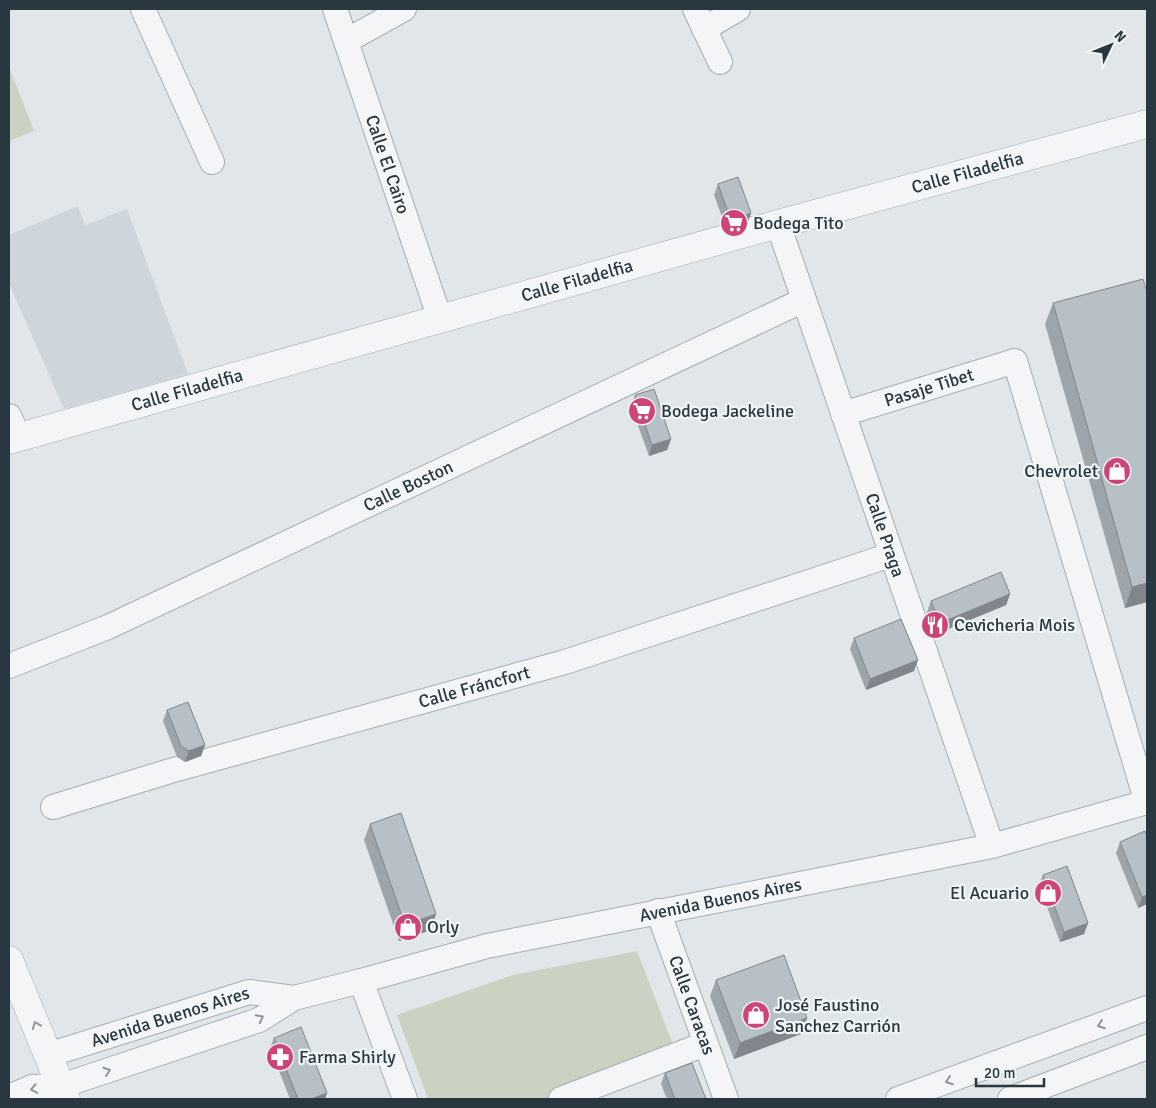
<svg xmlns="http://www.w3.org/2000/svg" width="1156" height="1108" font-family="Signika,sans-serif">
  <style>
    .built { fill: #ced5db }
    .green { fill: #cad3c1 }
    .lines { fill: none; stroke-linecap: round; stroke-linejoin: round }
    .minor-casing { stroke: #a5aeb3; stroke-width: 26 }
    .tertiary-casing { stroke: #a5aeb3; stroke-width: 29 }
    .minor { stroke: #f3f5f7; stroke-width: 24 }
    .tertiary { stroke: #f3f5f7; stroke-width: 28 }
    .wall { fill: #9da5aa }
    .shaded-wall { fill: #80868b }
    .building { fill: #b7c0c6; stroke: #80868b }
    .oneway { stroke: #8e969c }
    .labels { text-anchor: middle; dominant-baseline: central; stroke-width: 4.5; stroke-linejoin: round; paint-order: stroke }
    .street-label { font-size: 18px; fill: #283740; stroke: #eff4f6 }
    .poi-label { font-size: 18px; fill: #283740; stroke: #eff4f6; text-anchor: start }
  </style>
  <rect width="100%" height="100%" fill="#e0e6e9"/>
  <!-- built -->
  <polygon class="built" points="78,206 85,225 127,209 188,374 64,409 9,283 9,235"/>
  <!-- green -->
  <g class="green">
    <polygon points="9,67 34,131 9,141"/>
    <polygon points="637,951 677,1055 550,1099 428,1099 397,1015 513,975"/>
  </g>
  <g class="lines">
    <!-- minor casing -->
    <g class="minor-casing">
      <g id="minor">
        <polyline points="143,9 212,162"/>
        <path id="s1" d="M 335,9 L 440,319"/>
        <polyline points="695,9 720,62"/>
        <polyline points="704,29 738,9"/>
        <polyline points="346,41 404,9"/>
        <path id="s2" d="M 778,224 L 992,846"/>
        <path id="s3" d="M 843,414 L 1015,361 L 1147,803"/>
        <polyline points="9,416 19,437"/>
        <path id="s4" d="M 9,666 L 108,627 L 804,300"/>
        <path id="s5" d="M 53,807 L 170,771 L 565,662 L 891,555"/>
        <path id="s6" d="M 658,911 L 726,1099"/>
        <polyline points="361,981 405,1099"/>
        <path id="s7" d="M 48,1055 L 249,992 L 294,998"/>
        <path id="s8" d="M 9,1097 L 32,1087 L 61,1086 L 259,1020 L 294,998 L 361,981 L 487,946 L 992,846 L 1147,802"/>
        <polyline points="561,1099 705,1044"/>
        <polyline points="898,1099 1147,1008"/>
        <polyline points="1010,1099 1147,1047"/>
      </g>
    </g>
    <!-- tertiary casing -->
    <g class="tertiary-casing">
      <g id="tertiary">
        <path id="s9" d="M 9,440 L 778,224 L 1147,124"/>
        <polyline points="9,960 66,1099"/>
      </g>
    </g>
    <!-- minor -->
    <use href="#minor" class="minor"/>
    <!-- tertiary -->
    <use href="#tertiary" class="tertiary"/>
  </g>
  <!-- wall -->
  <g class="wall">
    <polygon points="718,184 751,213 747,224 727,231 714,195"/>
    <polygon points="1147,292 1147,602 1125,608 1045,324 1053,303"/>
    <polygon points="635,395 671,439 667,450 649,456 631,406"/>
    <polygon points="1010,594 1006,605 936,634 927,612 931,601"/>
    <polygon points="854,638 914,671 866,690 850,649"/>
    <polygon points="167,710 205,745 201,756 185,762 177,757 163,721"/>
    <polygon points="370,824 431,930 399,941 364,840"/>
    <polygon points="1147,837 1147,904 1138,908 1116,853 1120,842"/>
    <polygon points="1043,875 1088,923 1084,934 1060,942 1039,885"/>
    <polygon points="716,980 807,1018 801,1034 734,1059 710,996"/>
    <polygon points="274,1038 327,1093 325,1099 290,1099 270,1048"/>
    <polygon points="665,1073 706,1099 667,1099 661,1084"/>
  </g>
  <!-- shaded-wall -->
  <g class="shaded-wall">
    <polygon points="751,213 747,224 727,231 731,221"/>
    <polygon points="671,439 667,450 649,456 652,445"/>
    <polygon points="1147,583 1147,602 1125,608 1132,587"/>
    <polygon points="1010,594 1006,605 936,634 940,623"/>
    <polygon points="918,660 914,671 866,690 870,679"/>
    <polygon points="205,745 201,756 185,762 189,751"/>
    <polygon points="1147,895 1147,904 1138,908 1142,897"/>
    <polygon points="436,914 431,930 399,941 405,925"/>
    <polygon points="1088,923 1084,934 1060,942 1064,932"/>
    <polygon points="807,1018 801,1034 734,1059 740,1043"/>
    <polygon points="327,1093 325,1099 311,1099"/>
  </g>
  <!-- building -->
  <g class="building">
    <polygon points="738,177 751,213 731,221 718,184"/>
    <polygon points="1143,279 1147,292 1147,583 1132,587 1053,303"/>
    <polygon points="654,389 671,439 652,445 635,395"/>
    <polygon points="1001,572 1010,594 940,623 931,601"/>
    <polygon points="901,619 918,660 870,679 854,638"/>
    <polygon points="188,702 205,745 189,751 181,746 167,710"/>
    <polygon points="401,813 436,914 405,925 370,824"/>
    <polygon points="1145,831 1147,837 1147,895 1142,897 1120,842"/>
    <polygon points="1067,866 1088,923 1064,932 1043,875"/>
    <polygon points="784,955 807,1018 740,1043 716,980"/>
    <polygon points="301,1027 327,1093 311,1099 298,1099 274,1038"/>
    <polygon points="692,1063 706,1099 675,1099 665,1073"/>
  </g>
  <!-- one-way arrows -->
  <defs><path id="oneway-chevron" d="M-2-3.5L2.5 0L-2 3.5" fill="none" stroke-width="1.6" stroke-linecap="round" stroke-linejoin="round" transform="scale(1.25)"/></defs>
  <g class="oneway">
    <use href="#oneway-chevron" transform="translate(260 1018) rotate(-27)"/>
    <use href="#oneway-chevron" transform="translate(36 1025) rotate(-112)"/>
    <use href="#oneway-chevron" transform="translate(1101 1025) rotate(160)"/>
    <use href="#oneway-chevron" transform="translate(107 1071) rotate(-19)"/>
    <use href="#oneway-chevron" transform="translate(949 1081) rotate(160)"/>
    <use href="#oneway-chevron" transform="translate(34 1089) rotate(169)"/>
  </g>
  <!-- icons -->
  <defs>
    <g id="supermarket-disc" transform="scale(1.4375)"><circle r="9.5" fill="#cf4478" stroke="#eff4f6"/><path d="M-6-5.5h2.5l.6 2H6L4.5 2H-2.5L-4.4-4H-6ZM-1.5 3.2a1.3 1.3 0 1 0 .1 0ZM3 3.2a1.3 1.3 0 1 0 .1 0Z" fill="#fff"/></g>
    <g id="shop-disc" transform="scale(1.4375)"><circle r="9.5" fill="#cf4478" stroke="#eff4f6"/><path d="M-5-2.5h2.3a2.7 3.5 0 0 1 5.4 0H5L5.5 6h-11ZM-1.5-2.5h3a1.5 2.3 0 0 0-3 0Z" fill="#fff"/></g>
    <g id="restaurant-disc" transform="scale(1.4375)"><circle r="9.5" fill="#cf4478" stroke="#eff4f6"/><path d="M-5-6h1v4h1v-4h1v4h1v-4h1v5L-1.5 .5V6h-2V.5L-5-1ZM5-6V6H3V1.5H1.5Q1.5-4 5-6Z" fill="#fff"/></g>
    <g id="pharmacy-disc" transform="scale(1.4375)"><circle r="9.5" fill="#cf4478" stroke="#eff4f6"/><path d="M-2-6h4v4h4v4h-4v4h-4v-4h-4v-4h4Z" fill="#fff"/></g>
  </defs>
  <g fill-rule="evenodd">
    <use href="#supermarket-disc" x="734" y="223"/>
    <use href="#supermarket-disc" x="642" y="411"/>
    <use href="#shop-disc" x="1117" y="471"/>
    <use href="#restaurant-disc" x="935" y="625"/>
    <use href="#shop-disc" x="1048" y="893"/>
    <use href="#shop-disc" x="408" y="927"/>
    <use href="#shop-disc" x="756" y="1015"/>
    <use href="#pharmacy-disc" x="280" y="1057"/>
  </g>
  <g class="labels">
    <!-- street labels -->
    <g class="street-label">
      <text stroke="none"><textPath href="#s1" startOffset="164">Calle El Cairo</textPath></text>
      <text stroke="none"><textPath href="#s9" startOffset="995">Calle Filadelfia</textPath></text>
      <text stroke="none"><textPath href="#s9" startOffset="590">Calle Filadelfia</textPath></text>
      <text stroke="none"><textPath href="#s3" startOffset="90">Pasaje Tibet</textPath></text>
      <text stroke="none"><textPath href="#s9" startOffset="185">Calle Filadelfia</textPath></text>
      <text stroke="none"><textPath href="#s4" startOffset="438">Calle Boston</textPath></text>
      <text stroke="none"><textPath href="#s2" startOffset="329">Calle Praga</textPath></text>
      <text stroke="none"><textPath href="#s5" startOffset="438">Calle Fráncfort</textPath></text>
      <text stroke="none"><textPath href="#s8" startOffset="742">Avenida Buenos Aires</textPath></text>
      <text stroke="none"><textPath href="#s6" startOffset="100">Calle Caracas</textPath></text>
      <text stroke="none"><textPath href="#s7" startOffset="128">Avenida Buenos Aires</textPath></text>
    </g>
    <!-- poi labels -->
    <g class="poi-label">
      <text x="753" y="223">Bodega Tito</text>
      <text x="661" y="411">Bodega Jackeline</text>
      <text x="1098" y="471" text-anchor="end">Chevrolet</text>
      <text x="954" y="625">Cevicheria Mois</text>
      <text x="1029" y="893" text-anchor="end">El Acuario</text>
      <text x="427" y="927">Orly</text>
      <text x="775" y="1005">José Faustino<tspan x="775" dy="21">Sanchez Carrión</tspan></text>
      <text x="299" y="1057">Farma Shirly</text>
    </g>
  </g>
  <!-- border -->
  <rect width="1156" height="1108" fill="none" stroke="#283740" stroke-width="20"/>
  <!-- north arrow -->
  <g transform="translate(1111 45) rotate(47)" stroke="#eff4f6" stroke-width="4" paint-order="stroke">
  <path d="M0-4L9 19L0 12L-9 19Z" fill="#283740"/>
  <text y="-8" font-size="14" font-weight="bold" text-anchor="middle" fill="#283740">N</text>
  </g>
  <!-- scale -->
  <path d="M976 1078v8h68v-8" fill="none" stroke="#283740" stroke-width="2.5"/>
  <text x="984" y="1078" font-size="15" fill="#283740" stroke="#eff4f6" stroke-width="4" paint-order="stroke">20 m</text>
</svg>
